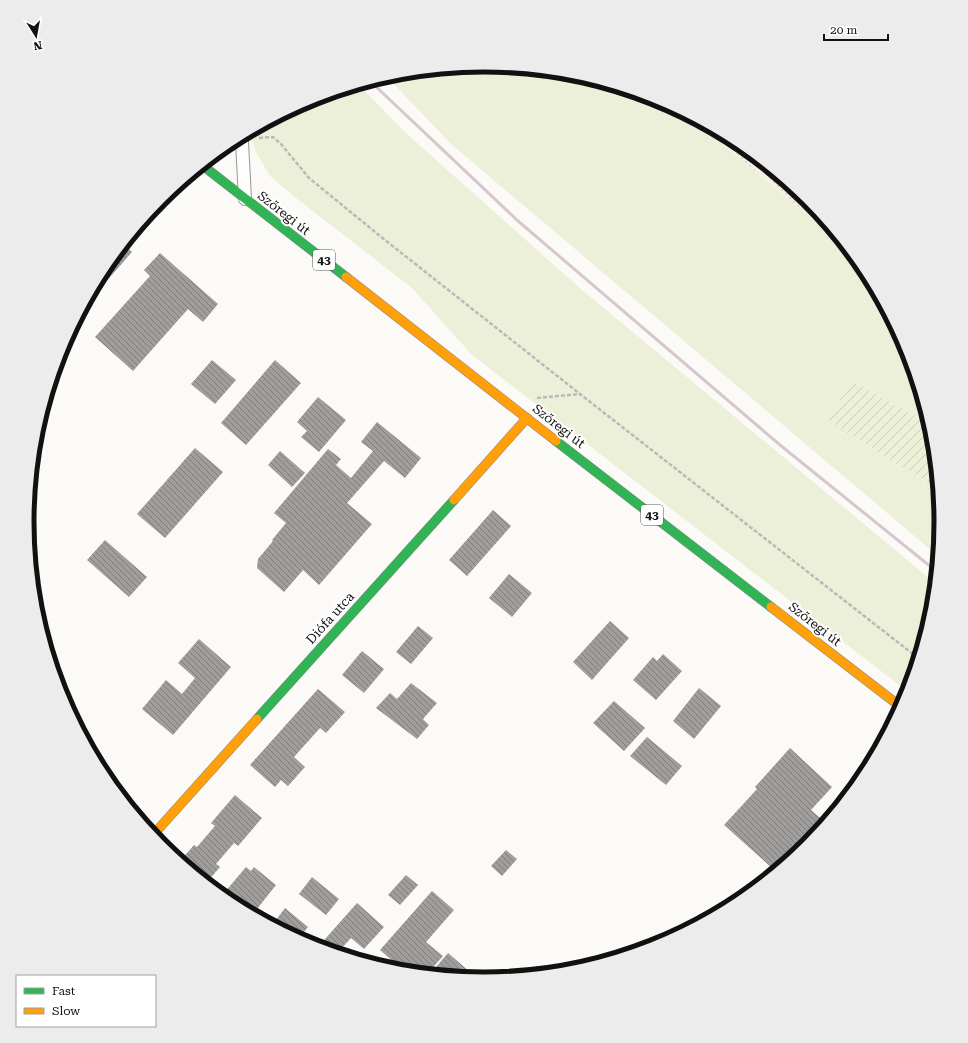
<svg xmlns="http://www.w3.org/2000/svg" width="968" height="1043" font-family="'Roboto Serif',serif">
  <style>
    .farmland { fill: url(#farmland-dots) }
    .grass { fill: #edf0d9 }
    .garden { fill: url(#garden-furrows) }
    .building { fill: url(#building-back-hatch) }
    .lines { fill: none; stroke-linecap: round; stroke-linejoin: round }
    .lane-casing { stroke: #979695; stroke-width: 14 }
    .fast-casing { stroke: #8d8d8b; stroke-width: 10 }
    .slow-casing { stroke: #8d8d8b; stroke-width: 10 }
    .path { stroke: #b9b9b8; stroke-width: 2.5; stroke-dasharray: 4 2; stroke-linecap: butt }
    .lane { stroke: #fffefe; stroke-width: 12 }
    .fast { stroke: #30b455; stroke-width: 9 }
    .slow { stroke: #ff9f0a; stroke-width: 9 }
    .rail { stroke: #d7c7cc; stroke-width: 3 }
    .labels { text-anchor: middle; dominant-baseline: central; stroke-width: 4; stroke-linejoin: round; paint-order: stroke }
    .shield { fill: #fff; stroke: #585858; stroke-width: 1 }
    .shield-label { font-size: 12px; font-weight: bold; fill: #111 }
    .street-label { font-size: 13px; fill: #111; stroke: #fff }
    .rim { fill: none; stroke: #111; stroke-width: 5 }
  </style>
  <defs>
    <pattern id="farmland-dots" width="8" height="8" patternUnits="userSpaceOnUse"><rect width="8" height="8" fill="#f7f0e5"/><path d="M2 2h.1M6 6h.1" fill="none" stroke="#d3cdc3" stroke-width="1.8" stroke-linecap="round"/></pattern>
    <pattern id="garden-furrows" width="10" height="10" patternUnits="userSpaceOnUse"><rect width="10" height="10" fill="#edf0d9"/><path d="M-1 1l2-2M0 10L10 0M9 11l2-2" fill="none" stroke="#cacdb9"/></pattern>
    <pattern id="building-back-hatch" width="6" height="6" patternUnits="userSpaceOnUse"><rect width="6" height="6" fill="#a09e9c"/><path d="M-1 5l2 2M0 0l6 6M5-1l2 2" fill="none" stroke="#817f7e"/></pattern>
  </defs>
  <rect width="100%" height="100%" fill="#fcfaf7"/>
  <!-- farmland -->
  <polygon class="farmland" points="686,114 738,142 807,199 851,251"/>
  <!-- grass -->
  <g class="grass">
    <polygon points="484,65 573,73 659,99 686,114 851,251 864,268 906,347 930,424 852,381 828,420 934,487 939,497 941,522 938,556 452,145 386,76 395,73"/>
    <polygon points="358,84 407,134 581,289 935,583 932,611 908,689 899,685 472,355 412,288 296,198 270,176 257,154 248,132 309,99"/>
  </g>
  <!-- garden -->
  <polygon class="garden" points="852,381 930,424 932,433 939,497 934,487 827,420"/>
  <!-- building -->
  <g class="building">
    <polygon points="123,244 132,252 83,308 104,267"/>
    <polygon points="160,253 218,304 203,322 188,309 133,371 95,337 150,276 144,270"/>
    <polygon points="212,360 236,380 215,404 191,384"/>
    <polygon points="275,360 301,383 246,445 221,423"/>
    <polygon points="318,397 346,420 319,452 301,437 307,431 297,422"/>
    <polygon points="377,422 421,458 405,478 384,461 347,503 372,524 319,585 303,570 284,592 257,568 258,559 273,541 272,540 286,523 274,513 328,449 341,459 336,465 351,478 373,451 361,442"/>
    <polygon points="195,448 223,472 165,538 137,514"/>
    <polygon points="280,451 305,473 292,487 268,465"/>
    <polygon points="493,510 511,526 467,576 449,560"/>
    <polygon points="105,540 147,577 129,597 87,560"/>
    <polygon points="509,574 532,593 512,617 489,598"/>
    <polygon points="610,621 629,638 592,680 573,662"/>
    <polygon points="418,626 433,638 411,664 396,652"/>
    <polygon points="199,639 231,667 173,735 142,709 166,680 182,694 195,678 178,663"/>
    <polygon points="362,651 384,669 364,693 342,675"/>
    <polygon points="663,654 682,671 656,700 633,680 653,657 657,661"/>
    <polygon points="411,683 437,703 423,719 429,725 417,739 376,708 390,693 397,699"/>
    <polygon points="699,688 721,706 694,739 673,721"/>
    <polygon points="318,689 345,712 326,733 320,728 294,757 305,767 288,786 281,780 275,787 250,765"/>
    <polygon points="614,701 645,728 624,751 593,723"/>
    <polygon points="647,737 682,766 666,785 630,756"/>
    <polygon points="790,748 832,787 811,810 825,822 807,845 800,851 793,845 772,868 724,825 757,789 755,787"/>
    <polygon points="235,795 262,818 238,846 234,843 216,864 220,867 207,882 180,861 194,845 197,847 215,826 211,823"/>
    <polygon points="506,850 517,859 502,876 491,866"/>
    <polygon points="246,867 251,871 254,867 276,885 253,914 244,909 224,893"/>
    <polygon points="406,875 418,885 400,905 388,895"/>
    <polygon points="312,877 339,899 326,915 299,894"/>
    <polygon points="432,891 454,910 426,942 443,956 428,973 403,970 380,950"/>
    <polygon points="357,903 384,927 364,949 351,938 339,951 343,954 318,947"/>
    <polygon points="285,908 308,927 299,938 273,924"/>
    <polygon points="448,953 477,978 431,973"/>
  </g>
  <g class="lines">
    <!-- lane casing -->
    <g class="lane-casing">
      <polyline id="lane" points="240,136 242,142 245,199"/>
    </g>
    <!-- fast casing -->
    <g class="fast-casing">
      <g id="fast">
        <polyline points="202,165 346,277"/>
        <polyline points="556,441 771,607"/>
        <polyline points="257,719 454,500"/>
      </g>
    </g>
    <!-- slow casing -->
    <g class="slow-casing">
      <g id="slow">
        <polyline points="346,277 556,441"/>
        <polyline points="454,500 527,418"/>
        <polyline points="771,607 901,707"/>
        <polyline points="153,835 257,719"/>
      </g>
    </g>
    <!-- path -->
    <g class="path">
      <polyline points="259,138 273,137 281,144 309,178 385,240 580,394 918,658"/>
      <polyline points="537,398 580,394"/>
    </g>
    <!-- lane -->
    <use href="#lane" class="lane"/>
    <!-- fast -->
    <use href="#fast" class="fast"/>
    <!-- slow -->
    <use href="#slow" class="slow"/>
    <!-- rail -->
    <polyline class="rail" points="370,81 518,221 780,445 936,571"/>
  </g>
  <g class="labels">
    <!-- shield labels -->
    <g class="shield">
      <rect x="313" y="250" width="22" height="20" rx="3"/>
      <rect x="641" y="505" width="22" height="20" rx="3"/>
    </g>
    <g class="shield-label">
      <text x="324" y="260">43</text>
      <text x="652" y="515">43</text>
    </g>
    <!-- street labels -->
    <g class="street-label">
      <text transform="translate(284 213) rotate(38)">Szőregi út</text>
      <text transform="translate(559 426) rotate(38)">Szőregi út</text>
      <text transform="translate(330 618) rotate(-48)">Diófa utca</text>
      <text transform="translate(815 624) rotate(38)">Szőregi út</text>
    </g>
  </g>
  <!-- crop -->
  <path d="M0 0H968V1043H0ZM34 522a450 450 0 1 1 900 0a450 450 0 1 1-900 0Z" fill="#ececec" fill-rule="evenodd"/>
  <path class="rim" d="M34 522a450 450 0 1 1 900 0a450 450 0 1 1-900 0Z"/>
  <!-- legend -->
  <rect x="16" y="975" width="140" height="52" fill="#ffffff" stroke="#a0a0a0"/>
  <rect x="24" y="988" width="20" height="6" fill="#30b455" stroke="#a0a0a0"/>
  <text x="52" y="995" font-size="12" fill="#111111">Fast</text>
  <rect x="24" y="1008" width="20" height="6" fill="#ff9f0a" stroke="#a0a0a0"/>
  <text x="52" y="1015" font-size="12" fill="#111111">Slow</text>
  <!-- north arrow -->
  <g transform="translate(36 36) rotate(169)" stroke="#ffffff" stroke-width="3" paint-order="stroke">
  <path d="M0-3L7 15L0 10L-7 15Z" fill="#111111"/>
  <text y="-6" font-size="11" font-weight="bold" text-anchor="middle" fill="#111111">N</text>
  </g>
  <!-- scale -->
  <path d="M824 34v6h64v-6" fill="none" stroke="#111111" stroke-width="2"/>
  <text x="830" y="34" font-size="12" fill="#111111" stroke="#ffffff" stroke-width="3" paint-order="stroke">20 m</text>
</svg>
